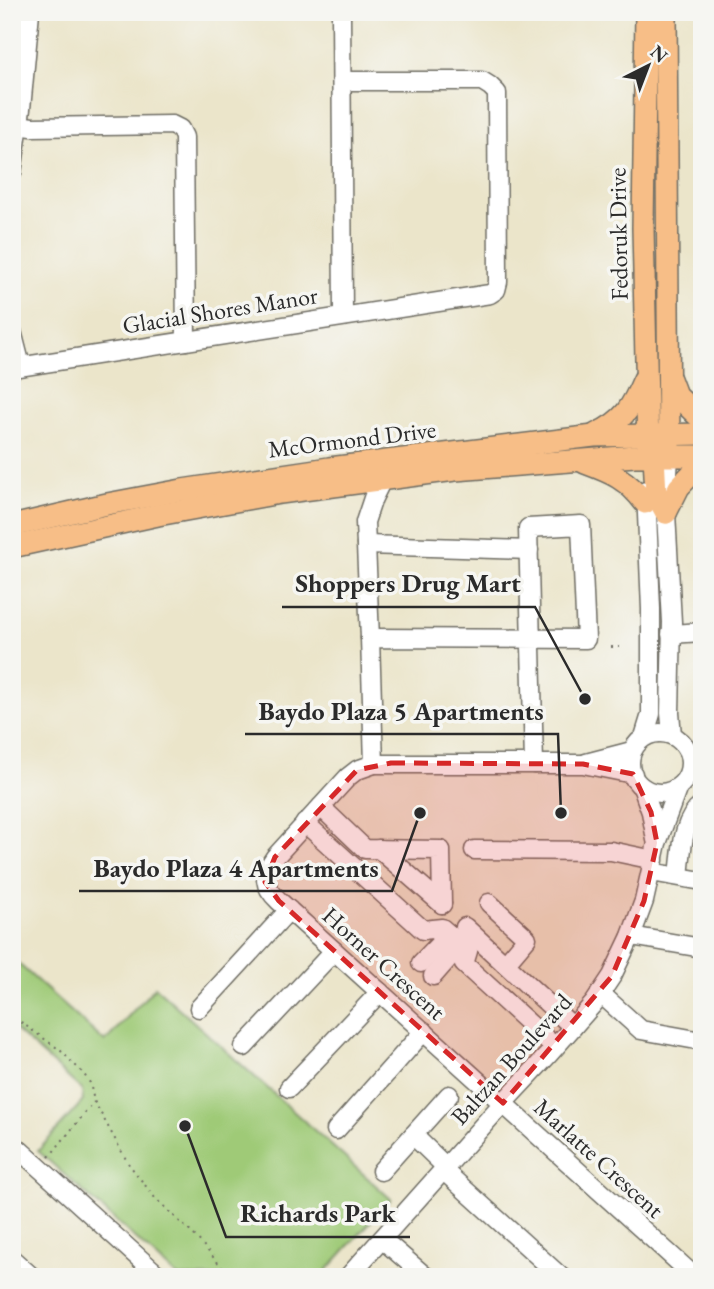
<svg xmlns="http://www.w3.org/2000/svg" width="714" height="1289" font-family="'EB Garamond',serif">
  <style>
    .green { fill: #9fca77; stroke: #657a51; stroke-width: 2 }
    .lines { fill: none; stroke-linecap: round; stroke-linejoin: round }
    .minor-casing { stroke: #6e6c63; stroke-width: 21 }
    .major-casing { stroke: #6e6c63; stroke-width: 24 }
    .path { stroke: #6e6c63; stroke-width: 2; stroke-dasharray: 2 5; stroke-linecap: butt }
    .minor { stroke: #fff; stroke-width: 18 }
    .major { stroke: #f7be87; stroke-width: 21 }
    .marked { fill: #d62828; fill-opacity: 0.2; stroke: #d62828; stroke-width: 5; stroke-dasharray: 14 9; stroke-linejoin: round }
    .labels { text-anchor: middle; dominant-baseline: central; stroke-width: 7; stroke-linejoin: round; paint-order: stroke }
    .street-label { font-size: 24px; fill: #2b2b2b; stroke: #f6f6f2 }
    .leader { fill: none; stroke: #2b2b2b; stroke-width: 2.5 }
    .callout-dot { fill: #2b2b2b; stroke: #f6f6f2; stroke-width: 2.5 }
    .callout-label { font-size: 26px; text-anchor: middle; font-weight: bold; fill: #2b2b2b; stroke: #f6f6f2; stroke-width: 7; stroke-linejoin: round; paint-order: stroke }
  </style>
  <rect width="100%" height="100%" fill="#f6f6f2"/>
  <filter id="ink" filterUnits="userSpaceOnUse"><feTurbulence type="fractalNoise" baseFrequency=".0143" numOctaves="2"/><feDisplacementMap in="SourceGraphic" scale="14" xChannelSelector="R" yChannelSelector="G"/><feConvolveMatrix kernelMatrix="1 2 1 2 8 2 1 2 1" color-interpolation-filters="sRGB"/></filter>
  <filter id="wash" filterUnits="userSpaceOnUse"><feTurbulence type="fractalNoise" baseFrequency=".00686" numOctaves="4" result="noise"/><feDisplacementMap in="SourceGraphic" scale="28" xChannelSelector="R" yChannelSelector="G"/><feGaussianBlur stdDeviation="1.57" result="paint"/><feColorMatrix in="noise" values="0 0 0 0 0 0 0 0 0 0 0 0 0 0 0 0 0 1.4 0 .05"/><feComposite in="paint" operator="in"/></filter>
  <g filter="url(#wash)">
    <rect width="100%" height="100%" fill="#ebe5ca"/>
    <!-- green -->
    <polygon class="green" points="12,958 105,1042 155,987 391,1199 321,1277 178,1277 38,1151 83,1101 82,1090 12,1027"/>
  </g>
  <g filter="url(#ink)">
    <g class="lines">
      <!-- minor casing -->
      <g class="minor-casing">
        <g id="minor">
          <polyline points="341,12 343,316"/>
          <polyline points="19,125 32,127 172,125 180,129 184,137 186,341"/>
          <polyline points="12,173 21,109 30,12"/>
          <polyline points="12,331 21,366"/>
          <polyline points="12,368 490,294 496,290 498,282 497,93 490,86 482,81 342,81"/>
          <polyline points="669,455 666,513 672,622 670,713 672,735"/>
          <polyline points="366,545 529,550"/>
          <polyline points="671,634 702,632"/>
          <polyline points="370,638 365,522 373,498 382,480"/>
          <circle cx="660" cy="763" r="30"/>
          <polyline points="644,737 651,714 651,609 646,490"/>
          <polyline points="586,763 632,751"/>
          <polyline points="374,764 370,638 586,639 581,525 528,528 534,764"/>
          <path d="M 633,774 L 583,764 L 374,764 L 357,770 L 348,777 L 275,857 C 262,875 263,886 279,901 L 695,1277"/>
          <polyline points="642,787 651,812 656,840"/>
          <polyline points="321,807 365,849 441,850 442,904"/>
          <polyline points="305,823 423,930 442,928 468,951 464,964 555,1047"/>
          <polyline points="379,849 442,904"/>
          <polyline points="474,850 611,851 654,860"/>
          <polyline points="651,872 702,881"/>
          <path d="M 679,876 C 682,853 681,821 702,805"/>
          <polyline points="465,927 505,964 527,938 489,903"/>
          <polyline points="631,936 702,948"/>
          <polyline points="421,963 449,934"/>
          <polyline points="505,964 573,1027"/>
          <polyline points="433,976 461,944"/>
          <polyline points="600,993 641,1030 702,1041"/>
          <polyline points="199,1008 289,910"/>
          <polyline points="244,1047 334,951"/>
          <polyline points="289,1088 380,992"/>
          <polyline points="336,1130 424,1031"/>
          <polyline points="413,1135 446,1167"/>
          <polyline points="12,1143 160,1277"/>
          <polyline points="443,1170 561,1277"/>
          <polyline points="381,1171 449,1095"/>
          <polyline points="382,1239 426,1277"/>
          <polyline points="12,1259 32,1277"/>
          <polyline points="348,1277 503,1103 549,1054 594,1003 612,976 631,936 644,901 657,843 678,787"/>
        </g>
      </g>
      <!-- major casing -->
      <g class="major-casing">
        <g id="major">
          <polyline points="646,12 643,228 648,448"/>
          <polyline points="666,12 669,448"/>
          <polyline points="670,379 676,395 702,420"/>
          <path d="M 596,434 C 625,420 632,407 644,379"/>
          <polyline points="651,444 654,455 656,495 666,513"/>
          <path d="M 585,463 C 612,473 627,479 645,503"/>
          <polyline points="666,513 679,487 702,463"/>
          <polyline points="12,526 107,504 182,490 329,468 594,436 702,434"/>
          <polyline points="12,547 158,515 280,493 455,470 635,456 702,456"/>
        </g>
      </g>
      <!-- path -->
      <g class="path">
        <polyline points="611,647 622,647"/>
        <polyline points="12,1011 22,1023 60,1050 83,1073 90,1083 94,1101 128,1163 155,1198 197,1238 230,1277"/>
        <polyline points="49,1157 94,1102"/>
      </g>
      <!-- minor -->
      <use href="#minor" class="minor"/>
      <!-- major -->
      <use href="#major" class="major"/>
    </g>
  </g>
  <!-- marked area -->
  <path class="marked" d="M 391,763 L 583,764 L 633,774 L 651,812 L 657,843 L 644,901 L 612,976 L 503,1103 L 279,901 L 265,882 L 275,857 L 357,770 Z"/>
  <g class="labels">
    <!-- street labels -->
    <g class="street-label">
      <text transform="translate(618 234) rotate(-91)">Fedoruk Drive</text>
      <text transform="translate(220 310) rotate(-9)">Glacial Shores Manor</text>
      <text transform="translate(352 439) rotate(-7)">McOrmond Drive</text>
      <text transform="translate(384 963) rotate(42)">Horner Crescent</text>
      <text transform="translate(511 1059) rotate(-48)">Baltzan Boulevard</text>
      <text transform="translate(599 1158) rotate(42)">Marlatte Crescent</text>
    </g>
  </g>
  <!-- callouts -->
  <path class="leader" d="M585 699L535 607H282M561 813L558 734H245M420 813L392 891H79M185 1126L226 1237H410"/>
  <g class="callout-dot">
    <circle cx="585" cy="699" r="7"/>
    <circle cx="561" cy="813" r="7"/>
    <circle cx="420" cy="813" r="7"/>
    <circle cx="185" cy="1126" r="7"/>
  </g>
  <g class="callout-label">
    <text x="408" y="592">Shoppers Drug Mart</text>
    <text x="401" y="720">Baydo Plaza 5 Apartments</text>
    <text x="236" y="877">Baydo Plaza 4 Apartments</text>
    <text x="318" y="1222">Richards Park</text>
  </g>
  <!-- margin -->
  <rect width="714" height="1289" fill="none" stroke="#f6f6f2" stroke-width="42"/>
  <!-- north arrow -->
  <g transform="translate(648 66) rotate(42)" stroke="#f6f6f2" stroke-width="5" paint-order="stroke">
  <path d="M0-5L12 26L0 18L-12 26Z" fill="#2b2b2b"/>
  <text y="-10" font-size="19" font-weight="bold" text-anchor="middle" fill="#2b2b2b">N</text>
  </g>
</svg>
